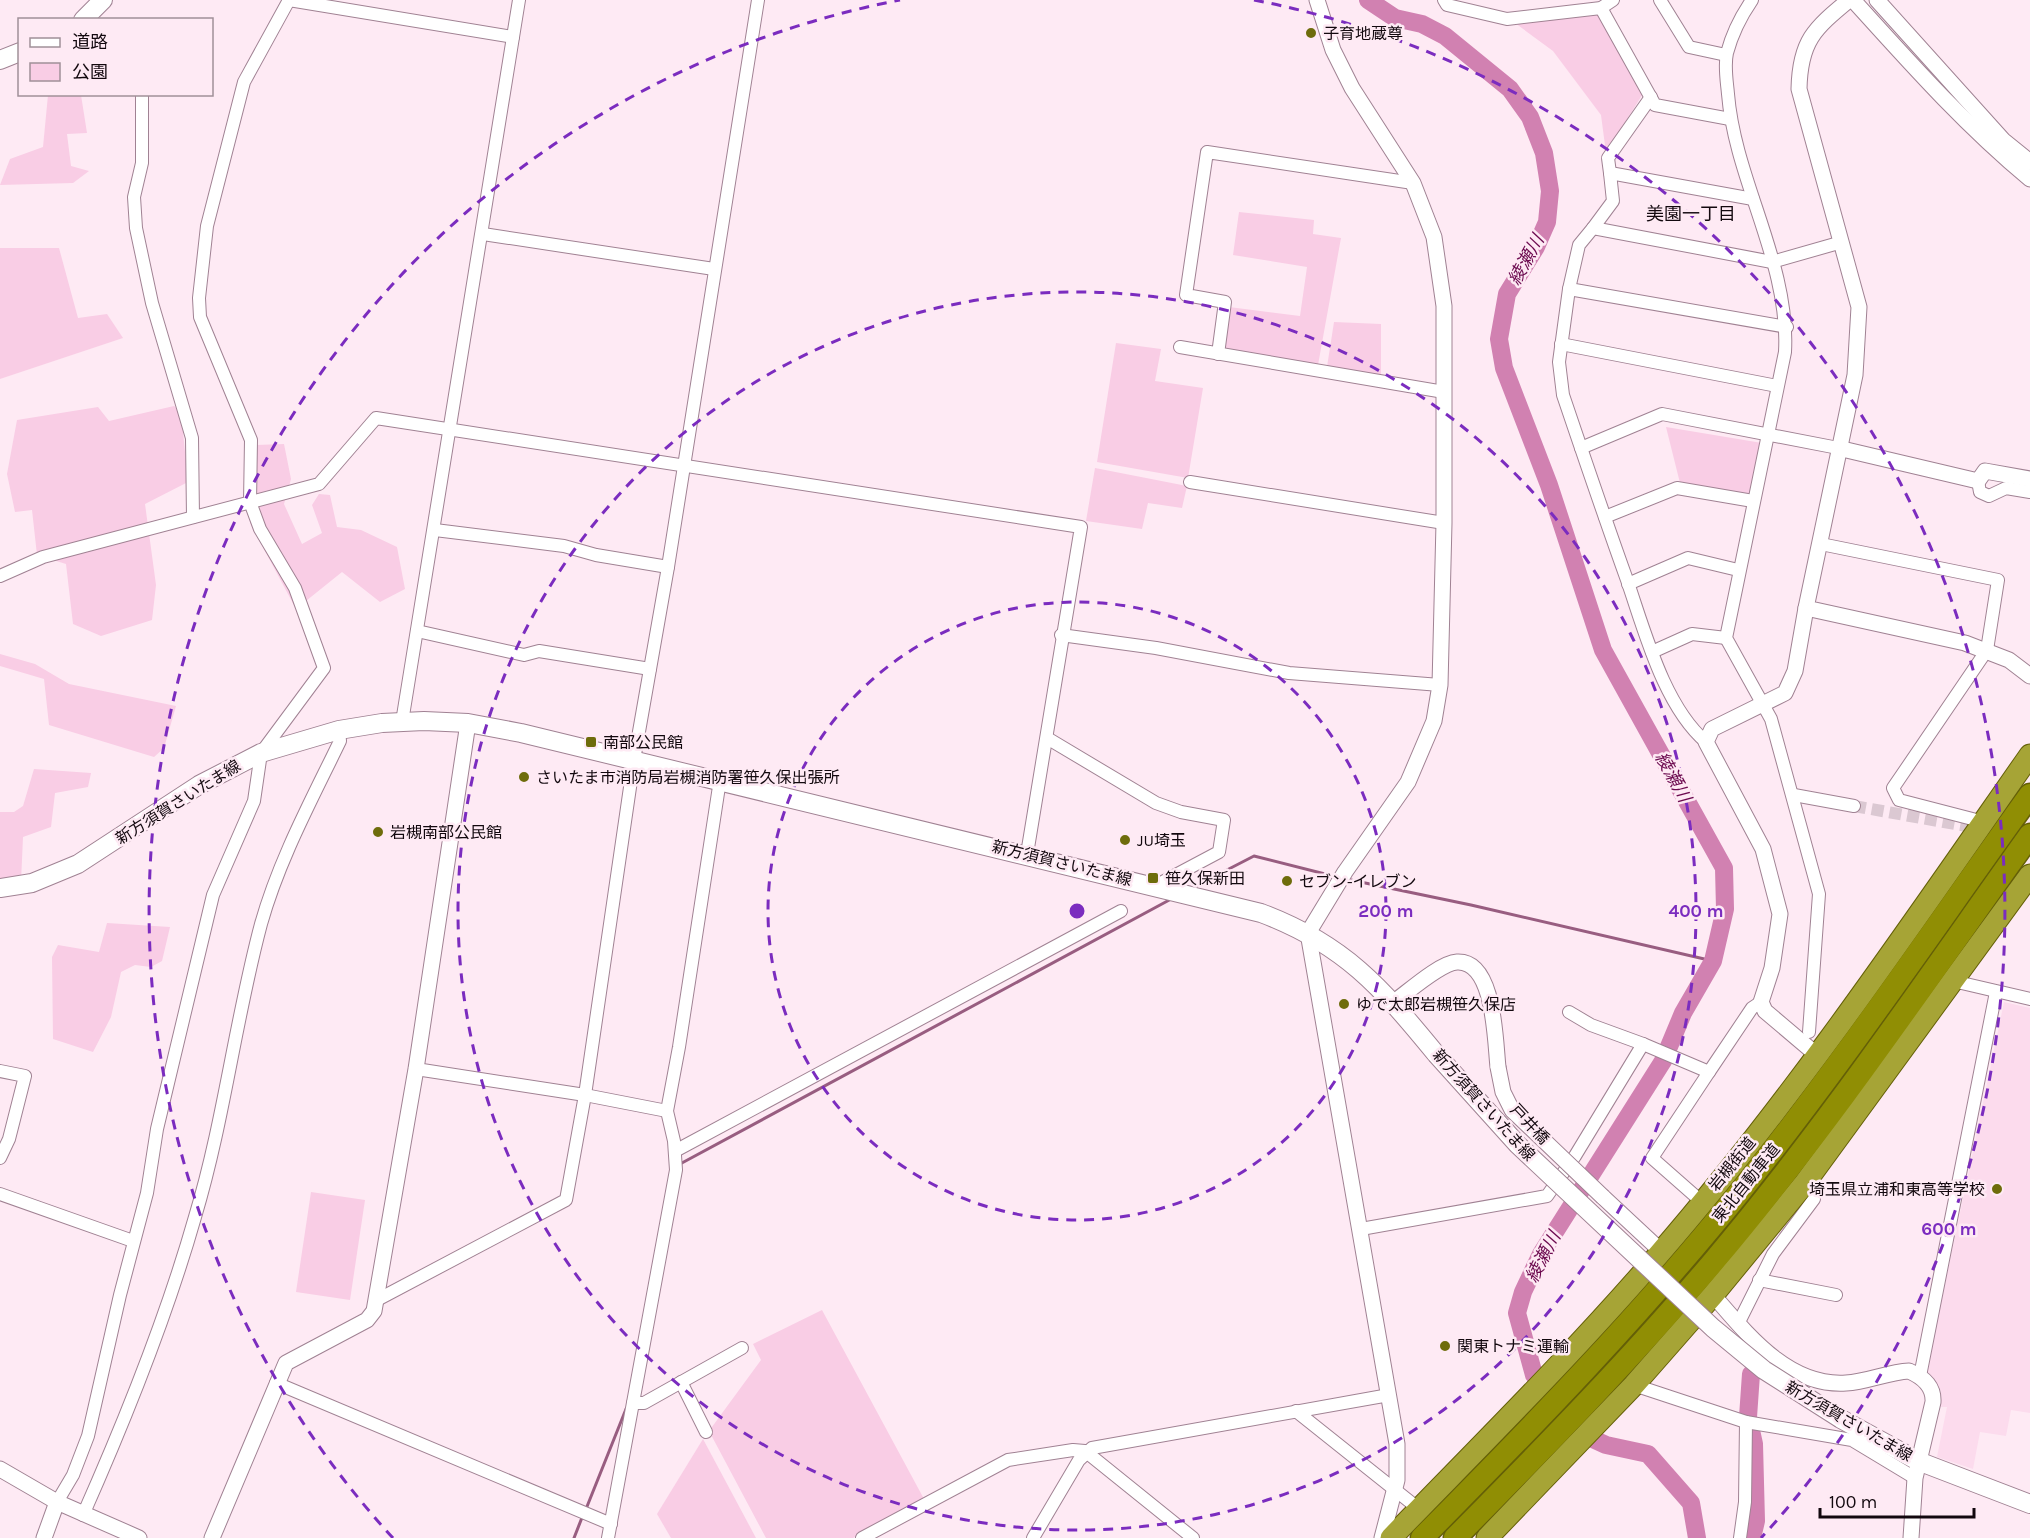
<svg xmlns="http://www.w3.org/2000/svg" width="2030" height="1538" font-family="Karla,'Noto Sans JP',sans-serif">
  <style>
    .built { fill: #fcdbed }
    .green { fill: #f9cde5 }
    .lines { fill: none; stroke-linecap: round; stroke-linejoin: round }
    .stream { stroke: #985d80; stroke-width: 3 }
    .river { stroke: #d181b1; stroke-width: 18 }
    .minor-tunnel { stroke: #dbc8d2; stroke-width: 12; stroke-dasharray: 12 6; stroke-linecap: butt }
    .minor-casing { stroke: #a08293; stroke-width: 14 }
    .tertiary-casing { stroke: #a08293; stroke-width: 17 }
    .secondary-casing { stroke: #a08293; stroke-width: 20 }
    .trunk-casing { stroke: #645f08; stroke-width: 23 }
    .motorway-casing { stroke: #645f08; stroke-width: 25 }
    .minor { stroke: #fff; stroke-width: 12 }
    .tertiary { stroke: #fff; stroke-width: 15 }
    .secondary { stroke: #fff; stroke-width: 18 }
    .trunk { stroke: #a6a436; stroke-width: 21 }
    .motorway { stroke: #908e04; stroke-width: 22 }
    .tertiary-bridge-casing { stroke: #a08293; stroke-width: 17; stroke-linecap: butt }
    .secondary-bridge-casing { stroke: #a08293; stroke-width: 20; stroke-linecap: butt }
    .tertiary-bridge { stroke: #fff; stroke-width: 15 }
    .secondary-bridge { stroke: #fff; stroke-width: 18 }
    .ring { fill: none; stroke: #7b2cbf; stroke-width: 3; stroke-dasharray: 10 8 }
    .poi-dot { fill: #6e6c0b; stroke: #feeaf4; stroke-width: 2 }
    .labels { text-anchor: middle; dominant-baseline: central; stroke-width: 5; stroke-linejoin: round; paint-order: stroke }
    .poi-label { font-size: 16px; fill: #12080e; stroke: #feeaf4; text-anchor: start }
    .street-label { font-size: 16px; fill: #12080e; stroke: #feeaf4 }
    .neighbourhood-label { font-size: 18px; fill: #12080e; stroke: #feeaf4 }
    .water-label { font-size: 18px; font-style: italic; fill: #6c0a4f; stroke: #feeaf4 }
    .centre { fill: #7b2cbf; stroke: #feeaf4; stroke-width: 3 }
    .ring-label { font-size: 18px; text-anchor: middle; font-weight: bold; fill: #7b2cbf; stroke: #feeaf4; stroke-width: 5; stroke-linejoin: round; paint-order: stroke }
  </style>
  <rect width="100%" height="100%" fill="#feeaf4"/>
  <!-- built -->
  <polygon class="built" points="2004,1002 2030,1008 2030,1413 2011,1410 2006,1436 1980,1432 1973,1469 1937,1457 1947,1407 1941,1407 1941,1391 1927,1371"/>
  <!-- green -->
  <g class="green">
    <polygon points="1596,13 1644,92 1606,153 1601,115 1553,51 1515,23"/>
    <polygon points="48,95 81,95 87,133 67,134 71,166 89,171 73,183 0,185 10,159 43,147"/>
    <polygon points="1239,212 1314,220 1313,234 1341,238 1318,365 1223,348 1229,307 1300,316 1307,267 1233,255"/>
    <polygon points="0,248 59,248 78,318 107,314 123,338 0,379"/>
    <polygon points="1334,322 1381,324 1381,376 1327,367"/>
    <polygon points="1116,343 1161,349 1155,381 1203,388 1188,478 1097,462"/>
    <polygon points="174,406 181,412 188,482 145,504 156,585 152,620 101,636 73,624 66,564 37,555 32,510 15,512 7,474 17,420 98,407 109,421"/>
    <polygon points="1666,427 1762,443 1749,496 1680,483"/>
    <polygon points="284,444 291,479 284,504 302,544 322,533 312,505 319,494 330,495 337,527 361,530 397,547 405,589 380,602 342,572 296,609 250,523 257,490 256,445"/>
    <polygon points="1095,468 1187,486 1182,508 1148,503 1142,529 1086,521"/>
    <polygon points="0,654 35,664 69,684 176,706 164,748 154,757 49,725 44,679 0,666"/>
    <polygon points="34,769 91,773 88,787 55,793 51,827 23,837 21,882 0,881 0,812 14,812 23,806"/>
    <polygon points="107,923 170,927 162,961 151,967 135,965 121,972 111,1017 93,1052 53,1039 52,957 58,945 99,952"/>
    <polygon points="311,1192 365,1200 350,1300 296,1292"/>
    <polygon points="822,1310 924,1499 853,1538 766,1538 709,1431 761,1360 753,1344"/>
    <polygon points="703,1439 756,1538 671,1538 657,1514"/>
  </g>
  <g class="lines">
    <!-- stream -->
    <g class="stream">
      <polyline points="1346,879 1471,905 1713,961"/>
      <polyline points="1192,888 1254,856 1337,877"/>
      <polyline points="680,1164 1173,898"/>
      <polyline points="586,1509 626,1409"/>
      <polyline points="574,1538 583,1515"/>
    </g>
    <!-- river -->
    <g class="river">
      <polyline points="1368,0 1395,18 1422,24 1445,36 1510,89 1530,117 1544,153 1550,191 1547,222 1536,247 1507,294 1499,339 1504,368 1549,485 1603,650 1724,868 1725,909 1713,961 1683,1013 1663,1061 1541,1254 1523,1292 1517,1313 1534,1375 1571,1429 1606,1445 1648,1454 1691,1503 1697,1538"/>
      <polyline points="1751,1374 1748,1417 1754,1444 1756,1521 1752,1538"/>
    </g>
    <!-- minor-tunnel -->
    <polyline class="minor-tunnel" points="1854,806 1983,829"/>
    <!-- minor casing -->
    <g class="minor-casing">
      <g id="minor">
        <polyline points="289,0 513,37"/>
        <polyline points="1444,0 1447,5 1507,19 1601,8 1613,0"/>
        <polyline points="1660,0 1689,47 1726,55"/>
        <path d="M 1752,0 C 1741,16 1732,34 1727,53 C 1724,66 1727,82 1728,94 C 1735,181 1790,263 1785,352 L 1726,638 L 1771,719 L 1819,894 L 1809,1032"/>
        <polyline points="1601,8 1655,105 1730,119"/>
        <polyline points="142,94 142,163 134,197 136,228 152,303 192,438 193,517"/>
        <polyline points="1610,173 1608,158 1651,97"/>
        <polyline points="1593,228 1613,201 1610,173 1753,199"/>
        <polyline points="483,234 714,269"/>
        <polyline points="1569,289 1787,327"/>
        <polyline points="1561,344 1777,386"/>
        <polyline points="1180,347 1444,392"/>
        <polyline points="1218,354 1225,302 1186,295 1207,152 1413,183"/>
        <polyline points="1581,448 1662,414 1838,448"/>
        <polyline points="1978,481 1980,492 1989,496 2006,488 2030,492"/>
        <polyline points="1190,482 1444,523"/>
        <polyline points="1605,517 1677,488 1753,501"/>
        <polyline points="435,530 564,546 596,555 668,567"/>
        <polyline points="1821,544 1998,580 1987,650 1893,788 1899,800 1984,822"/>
        <polyline points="0,576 43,557 319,484 376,418 1081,527 1027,854"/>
        <polyline points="1628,584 1688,558 1738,570"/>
        <polyline points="417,631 524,655 539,651 650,669"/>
        <polyline points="1061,635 1156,648 1289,673 1440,685"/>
        <polyline points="1652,652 1692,634 1726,638"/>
        <polyline points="402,722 519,0"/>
        <polyline points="1047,738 1156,803 1181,812 1224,820 1219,852 1155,886"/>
        <path d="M 1706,742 C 1664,706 1645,632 1627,580 C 1605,519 1584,457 1563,395 L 1559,362 L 1569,289 L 1579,245 L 1593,228 L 1772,262 L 1842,242"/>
        <polyline points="1794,795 1854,806"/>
        <polyline points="1953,981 2030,999"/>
        <polyline points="1643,1044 1709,1072 1652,1158 1702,1202"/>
        <polyline points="416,1069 585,1095 667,1111"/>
        <polyline points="0,1071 25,1076 9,1139 0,1158"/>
        <polyline points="1709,1072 1752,1008 1761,1002"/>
        <polyline points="675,1151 1121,911"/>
        <polyline points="0,1194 133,1241"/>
        <polyline points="1361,1229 1547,1196 1575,1156 1643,1044 1591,1025 1569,1012"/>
        <polyline points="1759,1280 1836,1295"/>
        <polyline points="375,1301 566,1200 585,1095 634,760 668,567 758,0"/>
        <polyline points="1738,1324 1773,1254 1814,1199"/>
        <polyline points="1920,1376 1996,992"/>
        <polyline points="681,1382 706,1432"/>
        <polyline points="276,1383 611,1524"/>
        <polyline points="1634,1385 1746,1422 1852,1440 1915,1478"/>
        <polyline points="633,1403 644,1403 742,1348"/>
        <polyline points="1296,1411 1419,1509"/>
        <polyline points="57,1502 73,1475 88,1436 120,1295 147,1193 157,1129 213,895 254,801 261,753 324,668 295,588 260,529 250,502 251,440 200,317 199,298 207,226 244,82 289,0"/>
        <path d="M 83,1515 C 126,1418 166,1319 195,1217 C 224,1121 235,1021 261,924 C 279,860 311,801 340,741 L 339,730"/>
        <polyline points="608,1538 676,1170 674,1141 667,1111 679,1047 720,780"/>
        <polyline points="862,1538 1008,1460 1073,1450 1085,1451 1193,1538"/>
        <polyline points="1033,1538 1079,1460 1092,1448 1389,1395"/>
        <polyline points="1740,1538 1745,1502 1746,1422"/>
      </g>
    </g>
    <!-- tertiary casing -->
    <g class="tertiary-casing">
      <g id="tertiary">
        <polyline points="1317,0 1333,50 1352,88 1413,183 1434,237 1444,306 1444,523 1440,685 1434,721 1408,782 1345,872 1308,933 1397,1444 1397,1480 1382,1538"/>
        <path d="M 1849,0 C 1814,29 1800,41 1799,89 L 1859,307 L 1855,375 L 1806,608 L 1965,643 L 2009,660 L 2030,676"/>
        <path d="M 1853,0 C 1910,63 1965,125 2030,179"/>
        <polyline points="1877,0 2003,140 2030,162"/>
        <polyline points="1838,448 1978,481 1985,471 2030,479"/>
        <polyline points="1806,608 1795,671 1785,693 1712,729 1706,742 1763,849 1780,914 1772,968 1761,1002 1765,1011 1817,1055"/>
        <path d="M 1394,1002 C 1408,992 1440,963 1457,962 C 1495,960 1495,1041 1498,1067"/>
        <polyline points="1603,1197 1662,1252"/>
        <path d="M 1713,1295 C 1747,1334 1788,1387 1846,1383 C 1867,1382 1888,1372 1909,1371 C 1923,1377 1934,1386 1933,1402 L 1915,1478 L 1911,1538"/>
        <polyline points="0,1469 57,1502 139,1538"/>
        <polyline points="44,1538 57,1502"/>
        <polyline points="212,1538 286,1363 367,1320 374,1311 416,1069 468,723"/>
      </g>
    </g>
    <!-- secondary casing -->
    <g class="secondary-casing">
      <g id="secondary">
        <polyline points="83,20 103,0"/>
        <polyline points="0,60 20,52"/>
        <path d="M 0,888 L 32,883 L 78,864 L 199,785 L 261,753 L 339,730 L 382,723 L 424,721 L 468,723 L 521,733 L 1261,913 C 1344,944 1381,987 1436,1054"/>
        <polyline points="1841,1419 1918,1461 2030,1504"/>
      </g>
    </g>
    <!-- trunk casing -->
    <g class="trunk-casing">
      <g id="trunk">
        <path d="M 1391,1538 C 1482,1444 1575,1352 1660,1253 C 1795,1097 1912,924 2030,755"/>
        <polyline points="1487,1538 1634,1385 1713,1295 1805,1183 2030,875"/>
      </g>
    </g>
    <!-- motorway casing -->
    <g class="motorway-casing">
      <g id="motorway">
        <path d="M 1422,1538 C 1532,1427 1641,1315 1739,1193 C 1842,1065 1934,928 2030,795"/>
        <path d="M 1455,1538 C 1544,1448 1632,1358 1714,1261 C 1828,1126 1927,979 2030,835"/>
      </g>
    </g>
    <!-- minor -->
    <use href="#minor" class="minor"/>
    <!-- tertiary -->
    <use href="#tertiary" class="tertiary"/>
    <!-- secondary -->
    <use href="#secondary" class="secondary"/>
    <!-- trunk -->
    <use href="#trunk" class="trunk"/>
    <!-- motorway -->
    <use href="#motorway" class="motorway"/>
    <!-- tertiary-bridge casing -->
    <g class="tertiary-bridge-casing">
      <polyline id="tertiary-bridge" points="1498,1067 1503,1092 1512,1110 1603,1197"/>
    </g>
    <!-- secondary-bridge casing -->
    <g class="secondary-bridge-casing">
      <polyline id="secondary-bridge" points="1436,1054 1518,1145 1713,1328 1764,1370 1841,1419"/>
    </g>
    <!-- tertiary-bridge -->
    <use href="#tertiary-bridge" class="tertiary-bridge"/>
    <!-- secondary-bridge -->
    <use href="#secondary-bridge" class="secondary-bridge"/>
  </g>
  <!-- distance rings -->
  <g class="ring">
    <circle cx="1077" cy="911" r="309"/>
    <circle cx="1077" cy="911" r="619"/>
    <path d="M393 1538A928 928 0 0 1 900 0M1254 0A928 928 0 0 1 1761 1538"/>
  </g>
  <!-- markers -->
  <g class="poi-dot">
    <circle cx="1311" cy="33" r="6"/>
    <rect x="585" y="736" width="12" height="12" rx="3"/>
    <circle cx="524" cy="777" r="6"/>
    <circle cx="378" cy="832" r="6"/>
    <circle cx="1125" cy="840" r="6"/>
    <rect x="1147" y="872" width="12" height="12" rx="3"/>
    <circle cx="1287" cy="881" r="6"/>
    <circle cx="1344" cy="1004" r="6"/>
    <circle cx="1997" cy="1189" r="6"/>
    <circle cx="1445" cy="1346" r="6"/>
  </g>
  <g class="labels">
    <!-- poi labels -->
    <g class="poi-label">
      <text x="1323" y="33">子育地蔵尊</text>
      <text x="603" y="742">南部公民館</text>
      <text x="536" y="777">さいたま市消防局岩槻消防署笹久保出張所</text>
      <text x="390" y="832">岩槻南部公民館</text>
      <text x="1137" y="840">JU埼玉</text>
      <text x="1165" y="878">笹久保新田</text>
      <text x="1299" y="881">セブン-イレブン</text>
      <text x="1356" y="1004">ゆで太郎岩槻笹久保店</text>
      <text x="1985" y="1189" text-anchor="end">埼玉県立浦和東高等学校</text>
      <text x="1457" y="1346">関東トナミ運輸</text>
    </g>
    <!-- street labels -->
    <g class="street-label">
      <text transform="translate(178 802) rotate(-32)">新方須賀さいたま線</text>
      <text transform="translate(1062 863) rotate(14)">新方須賀さいたま線</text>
      <text transform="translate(1484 1105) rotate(48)">新方須賀さいたま線</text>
      <text transform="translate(1530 1124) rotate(47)">戸井橋</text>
      <text transform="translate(1732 1164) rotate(-51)">岩槻街道</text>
      <text transform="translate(1746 1183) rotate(-51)">東北自動車道</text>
      <text transform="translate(1849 1421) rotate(30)">新方須賀さいたま線</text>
    </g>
    <!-- neighbourhood labels -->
    <g class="neighbourhood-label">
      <text x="1691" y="214">美園一丁目</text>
    </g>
    <!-- water labels -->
    <g class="water-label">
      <text transform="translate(1526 260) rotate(-61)">綾瀬川</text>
      <text transform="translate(1673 777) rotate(61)">綾瀬川</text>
      <text transform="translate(1543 1257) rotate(-63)">綾瀬川</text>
    </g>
  </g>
  <circle cx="1077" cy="911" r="9" class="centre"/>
  <g class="ring-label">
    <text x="1386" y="917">200 m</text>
    <text x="1696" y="917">400 m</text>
    <text x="1949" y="1235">600 m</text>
  </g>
  <!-- legend -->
  <rect x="18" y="18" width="195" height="78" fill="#feeaf4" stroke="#a09098" stroke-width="1.5"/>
  <rect x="30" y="38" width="30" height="9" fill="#ffffff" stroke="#a09098" stroke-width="1.5"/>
  <text x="72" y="48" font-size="18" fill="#12080e">道路</text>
  <rect x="30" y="63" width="30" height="18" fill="#f9cde5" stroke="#a09098" stroke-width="1.5"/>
  <text x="72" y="78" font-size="18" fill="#12080e">公園</text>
  <!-- scale -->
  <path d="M1820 1508v9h154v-9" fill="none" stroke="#12080e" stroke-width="3"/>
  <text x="1829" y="1508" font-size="18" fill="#12080e" stroke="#feeaf4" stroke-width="4.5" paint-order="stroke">100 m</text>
</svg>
